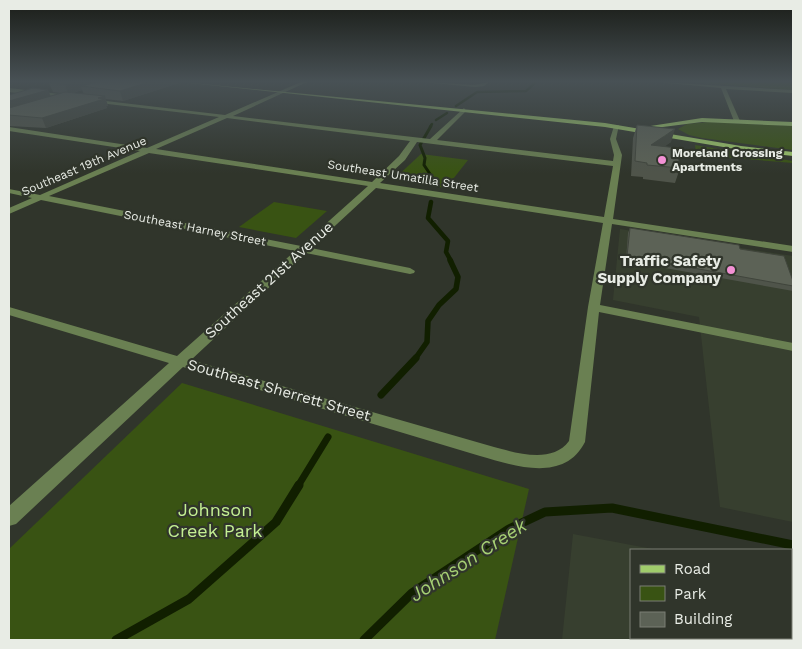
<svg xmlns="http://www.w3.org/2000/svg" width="802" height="649" font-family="'Work Sans',sans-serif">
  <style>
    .built { fill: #373f2f }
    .green { fill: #395313 }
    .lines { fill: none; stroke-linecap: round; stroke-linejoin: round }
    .stream-far5 { stroke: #111f00; stroke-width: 2.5 }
    .stream-far4 { stroke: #111f00; stroke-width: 3 }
    .stream-far3 { stroke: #111f00; stroke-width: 4.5 }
    .stream-far2 { stroke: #111f00; stroke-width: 5.5 }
    .stream-far1 { stroke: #111f00; stroke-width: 7 }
    .stream { stroke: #111f00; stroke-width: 9 }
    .minor { fill: #6a8052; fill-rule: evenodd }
    .major { fill: #a0cc6b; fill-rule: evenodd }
    .wall { fill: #4f544a; fill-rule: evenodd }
    .shaded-wall { fill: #40453c }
    .building { fill: #5c6256; stroke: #40453c }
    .poi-dot { fill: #f391d5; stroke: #30352b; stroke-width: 2 }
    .labels { text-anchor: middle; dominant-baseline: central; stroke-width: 4.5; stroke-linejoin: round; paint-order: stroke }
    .far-poi-label { font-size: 12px; font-weight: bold; fill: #e8ece5; stroke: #30352b; text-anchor: start }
    .far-street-label { font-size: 12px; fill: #e8ece5; stroke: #30352b }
    .poi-label { font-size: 15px; font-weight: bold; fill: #e8ece5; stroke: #30352b; text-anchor: end }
    .street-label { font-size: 15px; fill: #e8ece5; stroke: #30352b }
    .near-park-label { font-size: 18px; fill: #c4f093; stroke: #30352b }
    .near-water-label { font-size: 19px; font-style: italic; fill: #a6d074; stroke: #30352b }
  </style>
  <rect width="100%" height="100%" fill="#30352b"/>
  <!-- built -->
  <g class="built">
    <polygon points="620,229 793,256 793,522 720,507 699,317 613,300"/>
    <polygon points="573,534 658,550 631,550 631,638 791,638 791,562 793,562 793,640 562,640"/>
  </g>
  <!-- green -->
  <g class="green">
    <polygon points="687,82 793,82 793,90"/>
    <polygon points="708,122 793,126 793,150 702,138 689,135 678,129 687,124"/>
    <polygon points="695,145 793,161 793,163 696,155"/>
    <polygon points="421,154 468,160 446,188 393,180"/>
    <polygon points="274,202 327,211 296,238 239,227"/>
    <polygon points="182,383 529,489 495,640 9,640 9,549"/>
  </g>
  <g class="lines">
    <!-- stream-far5 -->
    <g class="stream-far5">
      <polyline points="456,106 477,92 526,91 536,82"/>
      <polyline points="436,120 447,113"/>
      <polyline points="430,127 432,124"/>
    </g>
    <!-- stream-far4 -->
    <polyline class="stream-far4" points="431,126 420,145 425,158 424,165 438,186"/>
    <!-- stream-far3 -->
    <polyline class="stream-far3" points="431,202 428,218 448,241 446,252 451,261"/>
    <!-- stream-far2 -->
    <polyline class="stream-far2" points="415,359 427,342 428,321 439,305 456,289 458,277 450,260"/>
    <!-- stream-far1 -->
    <g class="stream-far1">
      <polyline points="381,395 416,358"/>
      <polyline points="298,486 328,437"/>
    </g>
    <!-- stream -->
    <g class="stream">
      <polyline points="116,640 189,599 276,522 299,485"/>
      <polyline points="364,640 412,593 509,529 545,512 612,508 793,545"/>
    </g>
    <!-- minor -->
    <g class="minor">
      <path d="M 301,82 L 307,82 L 233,116 L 430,139 L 464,108 L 466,111 L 437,140 L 613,161 L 614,155 L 610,139 L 614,126 L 619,125 L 616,139 L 622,155 L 613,219 L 793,246 L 793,252 L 612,224 L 600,305 L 793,343 L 793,351 L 599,312 L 585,442 C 564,483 515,466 480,456 L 183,367 L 16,524 L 9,526 L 9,506 L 169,363 L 9,315 L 9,307 L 177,356 L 295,251 L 41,200 L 9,214 L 9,208 L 32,198 L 9,193 L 9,189 L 40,195 L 140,151 L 9,131 L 9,127 L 147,148 L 219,117 L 91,102 L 89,99 L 225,115 ZM 227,118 L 410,141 L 399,156 L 372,182 L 156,149 ZM 417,142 L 613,166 L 604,217 L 380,183 L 405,160 ZM 149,153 L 368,186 L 301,246 L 49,196 ZM 376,188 L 603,223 L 588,307 L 569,441 C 552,464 517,453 494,447 L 191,360 L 306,253 L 410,274 L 414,273 L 415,271 L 410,268 L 311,248 Z"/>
      <polygon points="422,82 475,85 489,82 484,86 475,87"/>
      <polygon points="657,82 793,90 793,93 726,89 740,121 737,123 734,121 721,88"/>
      <polygon points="9,88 68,95 71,97 68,99 9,92"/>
    </g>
    <!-- major -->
    <g class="major">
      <polygon points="181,82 605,123 741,146 793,152 793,156 741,150 605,127"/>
      <polygon points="702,118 793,122 793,126 702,122 647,129 644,127"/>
    </g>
  </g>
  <!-- wall -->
  <g class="wall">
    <path d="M 49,83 L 179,83 L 123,101 L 105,99 L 108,106 L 106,106 L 107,108 L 46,128 L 9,126 L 9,95 L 50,96 L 61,93 L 53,92 ZM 82,90 L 84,94 L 73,93 Z"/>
    <polygon points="637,125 671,142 664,146 680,168 675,183 643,179 643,177 631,176 633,138"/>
    <polygon points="630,228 740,249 793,281 793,291 626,261 628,233"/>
  </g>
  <!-- shaded-wall -->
  <g class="shaded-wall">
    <polygon points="75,82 112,82 81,86 82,90 68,94 65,84"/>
    <polygon points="149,82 180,82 179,83 123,101 120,91"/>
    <polygon points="48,90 52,99 9,111 9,101"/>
    <polygon points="105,96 108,106 106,106 107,108 46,128 42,118"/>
    <polygon points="675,129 671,142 648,159 651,145"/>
  </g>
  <!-- building -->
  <g class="building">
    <polygon points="53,82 75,82 65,84 49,83"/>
    <polygon points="97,82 149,82 120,91 81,86"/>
    <polygon points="33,88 48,90 9,101 9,95"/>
    <polygon points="65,92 105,96 98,98 104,99 42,118 9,115 9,108"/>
    <polygon points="637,125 675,129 651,145 677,148 680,168 647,165 647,163 635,161"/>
    <polygon points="630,228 739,245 740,249 784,256 793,281 793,286 627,256"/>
  </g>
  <!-- sky -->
  <linearGradient id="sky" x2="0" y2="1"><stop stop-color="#1a1d18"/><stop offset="0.47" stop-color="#485155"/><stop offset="1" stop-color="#485155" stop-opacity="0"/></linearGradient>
  <rect width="802" height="173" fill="url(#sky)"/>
  <!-- markers -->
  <g class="poi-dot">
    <circle cx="662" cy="160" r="5"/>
    <circle cx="731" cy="270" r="5"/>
  </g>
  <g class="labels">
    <!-- far-poi labels -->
    <g class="far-poi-label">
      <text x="672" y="153">Moreland Crossing<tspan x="672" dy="14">Apartments</tspan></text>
    </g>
    <!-- far-street labels -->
    <g class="far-street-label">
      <text transform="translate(84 166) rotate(-23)">Southeast 19th Avenue</text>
      <text transform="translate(403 176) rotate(9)">Southeast Umatilla Street</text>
      <text transform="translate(195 228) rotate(11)">Southeast Harney Street</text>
    </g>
    <!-- poi labels -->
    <g class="poi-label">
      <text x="721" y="261">Traffic Safety<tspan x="721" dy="17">Supply Company</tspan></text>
    </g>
    <!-- street labels -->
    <g class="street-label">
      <text transform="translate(269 280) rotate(-42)">Southeast 21st Avenue</text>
      <text transform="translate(279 390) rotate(16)">Southeast Sherrett Street</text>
    </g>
    <!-- near-park labels -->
    <g class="near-park-label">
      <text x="215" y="509">Johnson<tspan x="215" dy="21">Creek Park</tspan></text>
    </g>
    <!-- near-water labels -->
    <g class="near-water-label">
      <text transform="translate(468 560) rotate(-33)">Johnson Creek</text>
    </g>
  </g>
  <!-- border -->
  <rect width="802" height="649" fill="none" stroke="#e8ece5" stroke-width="20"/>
  <!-- legend -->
  <rect x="630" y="549" width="162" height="90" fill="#30352b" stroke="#7a7e75"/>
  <rect x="640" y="565" width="25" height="8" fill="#a0cc6b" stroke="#7a7e75"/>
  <text x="674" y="574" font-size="15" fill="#e8ece5">Road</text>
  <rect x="640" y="586" width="25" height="15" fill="#395313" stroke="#7a7e75"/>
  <text x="674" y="599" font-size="15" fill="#e8ece5">Park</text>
  <rect x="640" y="612" width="25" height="15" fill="#5c6256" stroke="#7a7e75"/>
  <text x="674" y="624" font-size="15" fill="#e8ece5">Building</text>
</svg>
